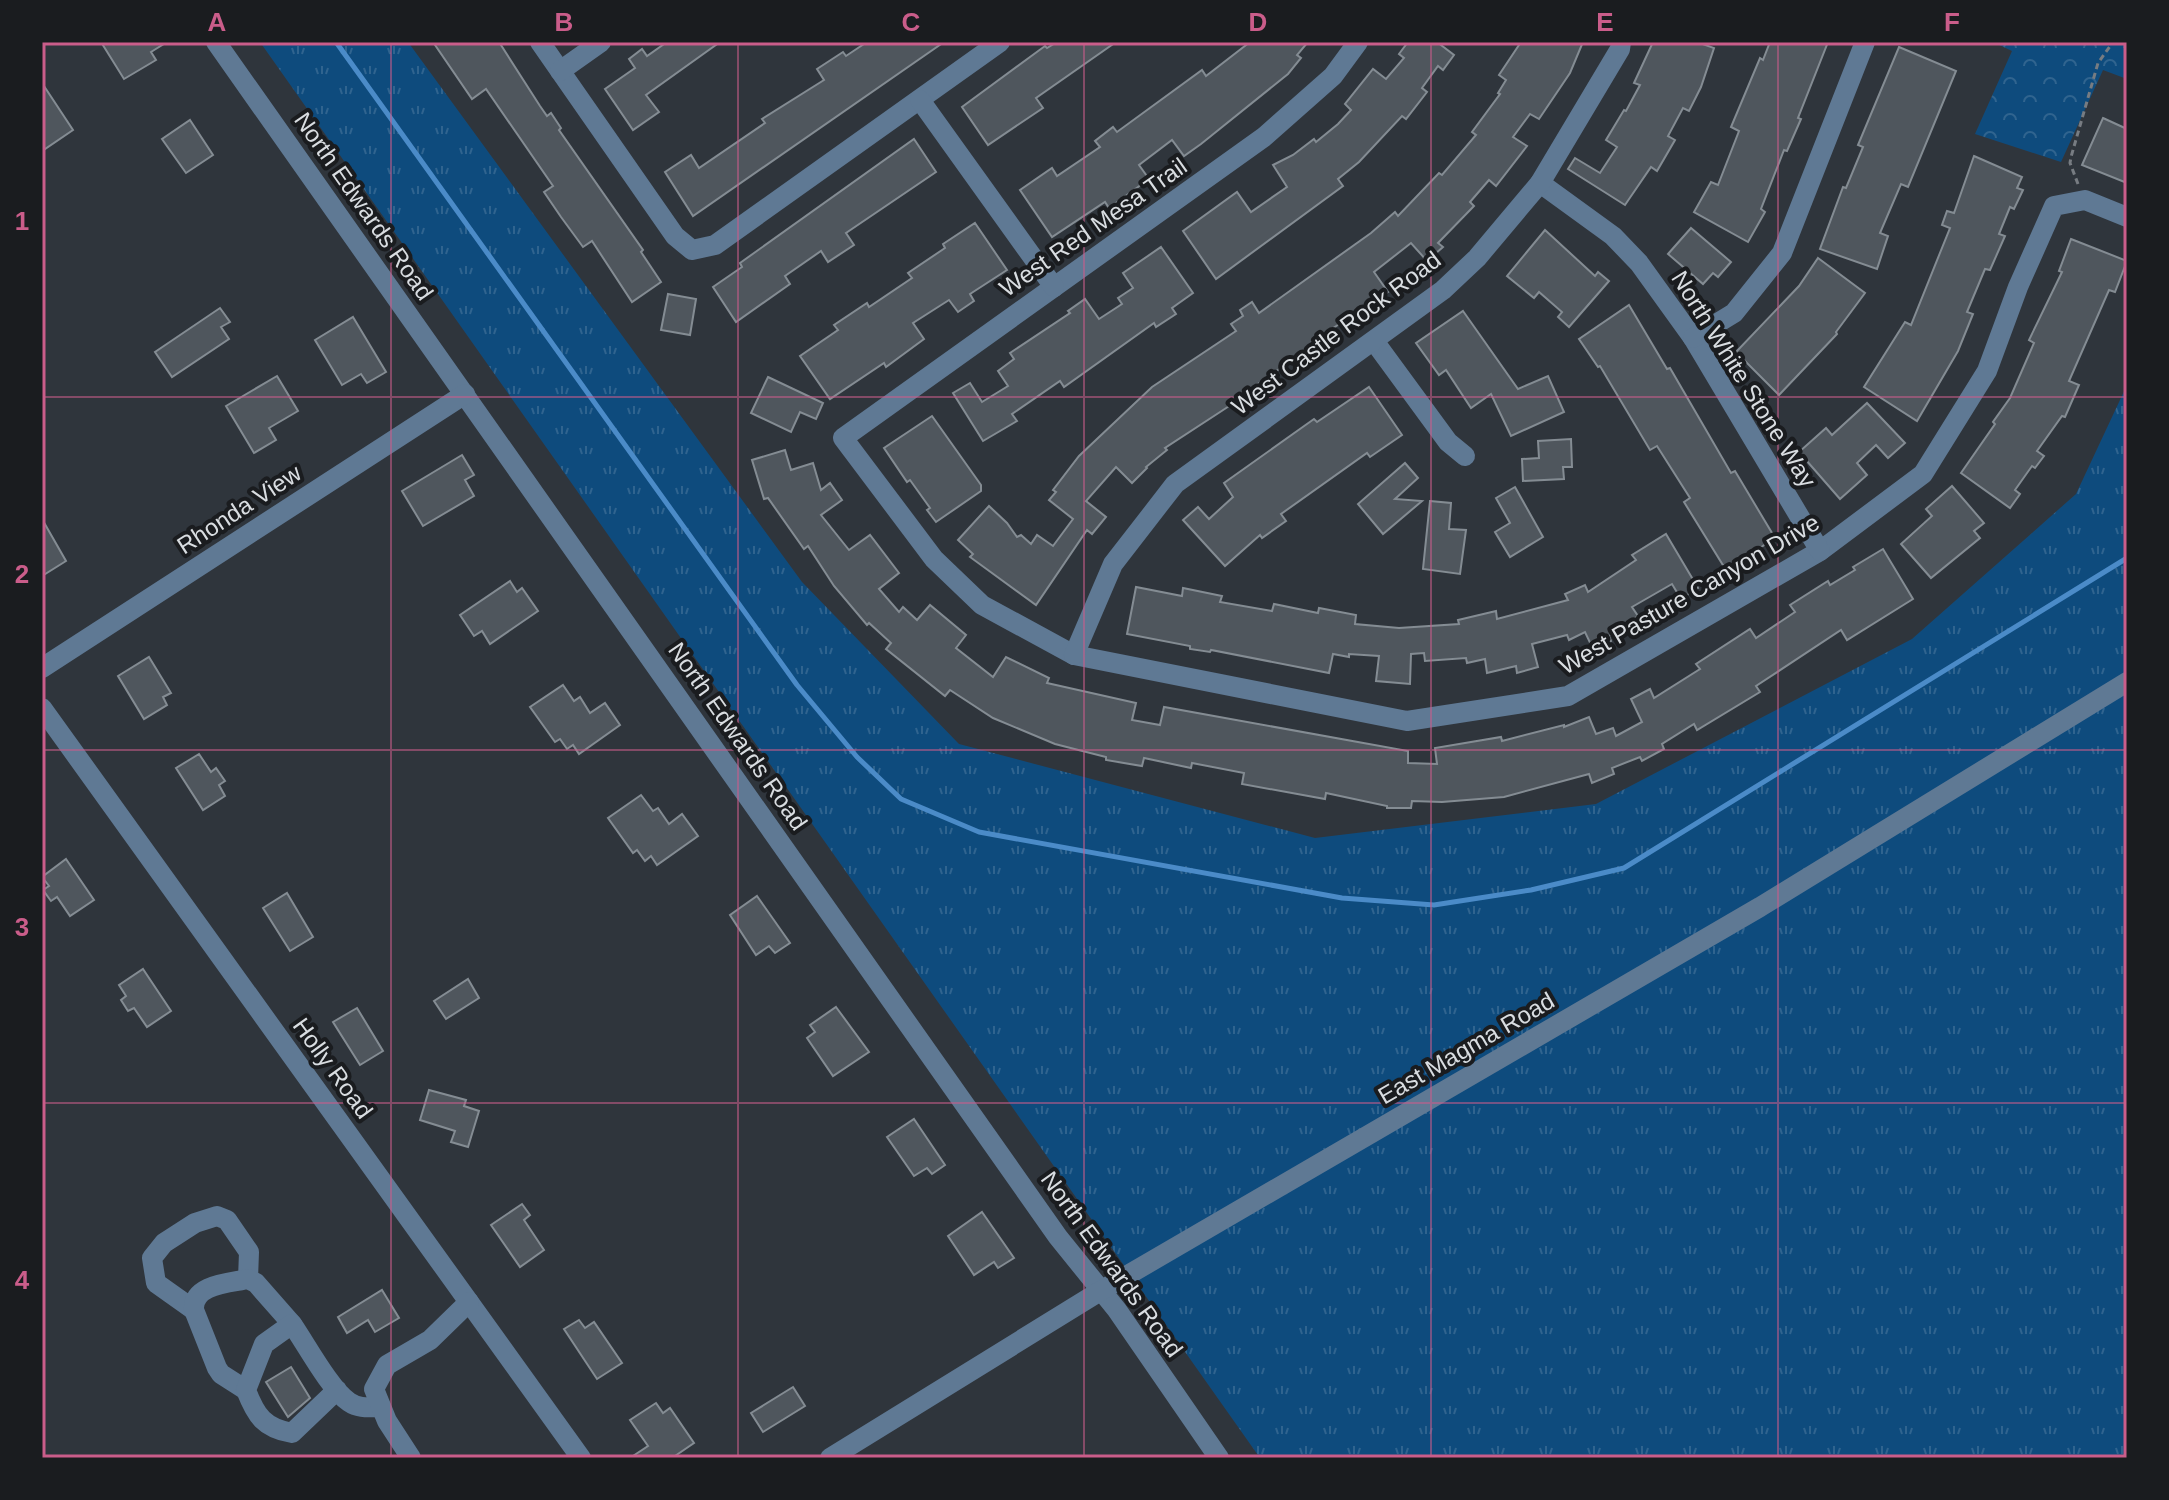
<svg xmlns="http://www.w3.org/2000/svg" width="2169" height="1500" font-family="Helvetica,sans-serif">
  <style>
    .grass { fill: url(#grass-tufts) }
    .park { fill: url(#park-crowns) }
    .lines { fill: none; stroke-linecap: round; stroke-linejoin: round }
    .stream { stroke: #4b8bc8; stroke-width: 5 }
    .building { fill: #4f565d; stroke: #848c93; stroke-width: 2 }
    .path { stroke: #777c82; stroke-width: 3; stroke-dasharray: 6 4; stroke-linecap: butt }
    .minor { stroke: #5f7994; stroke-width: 20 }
    .grid { fill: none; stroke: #ca5d8a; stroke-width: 2; stroke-opacity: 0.55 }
    .labels { text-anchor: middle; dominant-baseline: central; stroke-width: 8; stroke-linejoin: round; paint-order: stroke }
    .street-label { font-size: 24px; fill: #d9dde1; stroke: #1a1c1f }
    .neatline { fill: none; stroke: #ca5d8a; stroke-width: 3 }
    .grid-label { font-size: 26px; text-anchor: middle; font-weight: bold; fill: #ca5d8a }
  </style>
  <defs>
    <pattern id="grass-tufts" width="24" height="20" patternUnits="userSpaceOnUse" patternTransform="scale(2)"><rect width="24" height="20" fill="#0e4b7d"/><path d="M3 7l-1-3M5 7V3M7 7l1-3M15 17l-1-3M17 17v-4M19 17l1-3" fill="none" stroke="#30648f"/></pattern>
    <pattern id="park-crowns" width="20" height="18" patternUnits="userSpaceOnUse" patternTransform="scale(2)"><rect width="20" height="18" fill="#0e4b7d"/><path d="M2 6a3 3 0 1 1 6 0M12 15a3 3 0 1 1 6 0" fill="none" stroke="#30648f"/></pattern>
  </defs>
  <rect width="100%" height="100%" fill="#2f353c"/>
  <!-- grass -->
  <polygon class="grass" points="260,42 408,42 802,582 959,744 1315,838 1596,804 1912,639 2076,494 2127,385 2127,1458 1260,1458"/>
  <!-- park -->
  <polygon class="park" points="1993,42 2127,42 2127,79 2103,70 2061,162 1975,134 2012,51"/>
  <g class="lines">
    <!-- stream -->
    <polyline class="stream" points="336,42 797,685 857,757 901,799 979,832 1342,898 1434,905 1531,890 1624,868 2127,558"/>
  </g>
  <!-- building -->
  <g class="building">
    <polygon points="101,42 167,42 151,52 156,60 124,79"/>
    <polygon points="433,42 499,42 540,106 547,116 551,113 561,128 559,130 643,250 641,252 661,282 632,302 592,241 583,247 561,217 544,192 553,186 486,89 472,99"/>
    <polygon points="667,42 720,42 646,95 659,112 633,130 605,89 635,68 629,59 642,49 647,56"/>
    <polygon points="867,42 944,42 693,216 665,172 691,155 699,168 765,123 762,119 824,80 817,69 843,52 846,56"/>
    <polygon points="1057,42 1116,42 1036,98 1043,108 988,145 962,107 1045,46 1047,48"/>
    <polygon points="1250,42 1308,42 1297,55 1301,58 1288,74 1201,144 1184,156 1172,140 1139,165 1149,179 1109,208 1105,202 1052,237 1020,190 1052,168 1057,176 1100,147 1095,141 1113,127 1117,132 1202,70 1206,76"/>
    <polygon points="1408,42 1437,42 1454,55 1443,70 1438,66 1422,88 1427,92 1406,119 1402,116 1359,162 1338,179 1343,186 1216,279 1183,231 1237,192 1251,212 1287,187 1273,165 1293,155 1314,139 1316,142 1338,124 1351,110 1345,104 1373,69 1386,79 1404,58 1399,54"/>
    <polygon points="1521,42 1583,42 1570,73 1539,119 1530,114 1513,137 1527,146 1496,186 1489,180 1470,202 1474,206 1438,243 1443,247 1427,261 1411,243 1374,272 1388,292 1312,342 1314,345 1239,397 1240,399 1165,448 1167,450 1146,467 1147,468 1132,483 1116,467 1086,501 1106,517 1092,534 1087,530 1036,605 970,557 973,554 958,540 989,506 1007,523 1017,537 1021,535 1031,544 1037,535 1053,546 1073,519 1049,500 1056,492 1053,490 1079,456 1152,387 1236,331 1231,324 1243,316 1240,310 1252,302 1259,313 1371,233 1395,212 1398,216 1439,173 1442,175 1476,135 1472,132 1500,94 1498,93 1506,80 1499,75"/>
    <polygon points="1653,42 1697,42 1714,48 1701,87 1689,111 1683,108 1668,136 1675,140 1657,171 1651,167 1625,205 1568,169 1575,158 1600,173 1617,147 1606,140 1624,110 1626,111 1640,85 1634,83"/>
    <polygon points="1770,42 1828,42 1798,118 1801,119 1787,151 1784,150 1761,209 1765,212 1748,242 1694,212 1711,182 1718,185 1739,131 1731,127 1760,58 1763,60"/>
    <polygon points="1899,47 1956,71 1908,187 1901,184 1880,233 1888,236 1877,269 1820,249 1843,187 1846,188 1863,147 1858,145"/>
    <polygon points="42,83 73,130 42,151"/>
    <polygon points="2103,118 2127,129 2127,183 2082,165"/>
    <polygon points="190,120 213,155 186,173 162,139"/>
    <polygon points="914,139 936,172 846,233 854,245 828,262 821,251 785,276 790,284 736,322 713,287 742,267 740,263"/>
    <polygon points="1974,156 2022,177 2017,188 2023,190 2014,209 2010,207 1999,234 2005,236 1990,270 1985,269 1967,312 1973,314 1958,351 1917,421 1864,387 1905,322 1911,325 1950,228 1942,225 1947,211 1954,213"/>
    <polygon points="975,223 1007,270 970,294 974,301 958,312 949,300 913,323 924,339 886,367 884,363 830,399 800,356 838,330 834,325 867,303 869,307 912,278 908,273 945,248 943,244"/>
    <polygon points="1691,228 1731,262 1718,277 1713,273 1703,284 1668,254"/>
    <polygon points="1545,230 1595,276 1598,272 1609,281 1569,327 1558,317 1562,312 1539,292 1534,298 1507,276"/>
    <polygon points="2071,239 2127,261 2115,292 2109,290 2069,381 2079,385 2065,417 2062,416 2037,451 2044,456 2035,468 2032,466 2015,490 2020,494 2010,508 1961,473 1995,424 1993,422 2010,398 2034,343 2029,340 2062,272 2059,271"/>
    <polygon points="1161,247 1193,293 1172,308 1176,314 1156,327 1154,323 1064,387 1060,381 1012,414 1017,421 983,441 953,393 970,383 982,402 1008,386 998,371 1014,359 1010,353 1070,313 1068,311 1085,299 1099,319 1122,304 1118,298 1133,288 1123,273"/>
    <polygon points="1818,258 1865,293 1836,332 1837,334 1779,395 1736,352 1799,286"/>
    <polygon points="668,294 696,299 690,335 661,330"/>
    <polygon points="1629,305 1667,369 1670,368 1731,473 1735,471 1775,538 1726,570 1684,502 1690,498 1657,446 1650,450 1600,366 1598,367 1579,339"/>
    <polygon points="220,308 230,322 221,327 229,339 172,377 155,352"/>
    <polygon points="1463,311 1518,389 1548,376 1564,412 1511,436 1491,394 1471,408 1446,370 1439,375 1416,343"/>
    <polygon points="353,317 386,372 367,383 361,374 342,385 315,340"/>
    <polygon points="277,376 298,411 269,428 276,440 254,453 226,406"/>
    <polygon points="768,377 823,403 816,419 800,412 791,432 751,413"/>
    <polygon points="1369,387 1402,435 1370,457 1367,453 1281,514 1286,521 1262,538 1260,535 1225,566 1183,520 1198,507 1209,519 1233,497 1224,483 1314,419 1317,422"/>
    <polygon points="1867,403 1905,443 1888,458 1876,445 1857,463 1867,475 1840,499 1799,452 1826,428 1832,435"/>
    <polygon points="932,416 981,485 981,491 936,522 927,510 930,508 910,480 907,482 884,448"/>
    <polygon points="1571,439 1572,467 1563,467 1564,479 1523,481 1522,459 1539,458 1538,441"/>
    <polygon points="785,450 791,470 813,463 821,490 830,483 842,500 821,515 849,550 870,535 899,573 879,589 899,612 903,607 917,620 930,605 966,635 956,648 993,677 1006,657 1049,678 1047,683 1136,703 1132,720 1160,725 1164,707 1408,751 1408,763 1437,764 1435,748 1501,737 1502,741 1564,725 1564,727 1589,717 1596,734 1613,728 1616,736 1642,722 1631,699 1650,689 1654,698 1700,669 1696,664 1750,629 1756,638 1795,612 1790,605 1828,581 1830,585 1855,570 1853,567 1883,549 1913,599 1847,640 1841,630 1756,686 1760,692 1697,730 1694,724 1662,744 1664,749 1642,761 1640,757 1612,768 1614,774 1592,783 1589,774 1504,797 1442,802 1412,801 1411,808 1387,808 1387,806 1326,793 1325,799 1242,784 1244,773 1192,763 1191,768 1144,758 1142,766 1106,760 1106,757 1055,744 993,718 950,690 945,696 886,649 891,643 869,623 867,625 834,586 808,546 804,549 768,498 764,499 752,460"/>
    <polygon points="462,455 474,475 465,480 474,496 423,526 402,491"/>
    <polygon points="1405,463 1418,478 1395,499 1422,501 1383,534 1358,504"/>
    <polygon points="1952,486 1984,523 1974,531 1980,538 1931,578 1901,544 1932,516 1926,509"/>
    <polygon points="1515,487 1543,537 1510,557 1495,532 1510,523 1496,498"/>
    <polygon points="1430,501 1451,503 1449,529 1466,530 1460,574 1423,569"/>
    <polygon points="42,519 66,561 42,576"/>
    <polygon points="1666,534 1698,588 1681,599 1672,584 1632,607 1638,616 1609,636 1611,641 1593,649 1585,632 1569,640 1567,635 1532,644 1538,667 1517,673 1516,666 1487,673 1485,659 1467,663 1466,658 1425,661 1424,653 1411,654 1410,684 1376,681 1379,656 1349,654 1349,657 1333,654 1329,673 1211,650 1210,652 1190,649 1190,646 1127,634 1136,587 1182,596 1183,588 1222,596 1220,602 1272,611 1274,604 1318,613 1319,608 1356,615 1355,624 1399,628 1459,624 1458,620 1496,611 1497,619 1568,600 1565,594 1585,585 1588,592 1636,560 1632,555"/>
    <polygon points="510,581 517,592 522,588 538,611 490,644 482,631 474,636 460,615"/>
    <polygon points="149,657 171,693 163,697 167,705 144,719 118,676"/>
    <polygon points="563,685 574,701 580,697 590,713 605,703 620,725 579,754 573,745 567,749 560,739 555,742 530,707"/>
    <polygon points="199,754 211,772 216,768 225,781 219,785 225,796 203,810 176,768"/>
    <polygon points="641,795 653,811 658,808 669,824 682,814 698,836 657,865 651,856 645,861 637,850 633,853 608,818"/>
    <polygon points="66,859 94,900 70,916 57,897 51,901 43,890 49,886 42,877"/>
    <polygon points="287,893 313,937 290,951 263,908"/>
    <polygon points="757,896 790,943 775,953 769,946 756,955 730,915"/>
    <polygon points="143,969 171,1011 147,1027 134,1008 128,1011 121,1000 126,996 119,985"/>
    <polygon points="468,979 479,998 446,1019 434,1001"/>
    <polygon points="836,1007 869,1052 833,1076 807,1038 815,1032 810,1025"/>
    <polygon points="357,1008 383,1051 360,1065 333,1022"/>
    <polygon points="429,1090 466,1100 464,1106 479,1111 468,1147 451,1142 455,1131 420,1120"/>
    <polygon points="914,1119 945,1165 932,1174 927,1168 914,1176 887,1137"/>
    <polygon points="522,1204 530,1215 524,1220 544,1250 520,1267 491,1225"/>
    <polygon points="982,1212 1014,1258 998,1268 994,1262 974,1275 948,1236"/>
    <polygon points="382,1290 399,1318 375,1332 368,1320 347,1333 338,1317"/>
    <polygon points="579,1320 585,1328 594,1322 622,1363 597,1379 564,1329"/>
    <polygon points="291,1367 310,1398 288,1417 266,1382"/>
    <polygon points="793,1387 805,1406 763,1432 751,1413"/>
    <polygon points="656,1403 663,1413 670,1408 694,1443 672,1458 630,1458 648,1446 630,1420"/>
  </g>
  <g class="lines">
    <!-- path -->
    <polyline class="path" points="2078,184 2070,163 2071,157 2098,63 2113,42"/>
    <!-- minor -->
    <g class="minor">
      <polyline points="216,42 1058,1237 1117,1310 1219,1458"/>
      <polyline points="540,42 675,236 692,250 715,245 1000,42"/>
      <polyline points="1358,42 1333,76 1264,137 843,438 934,559 982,605 1074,655 1407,721 1568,696 1820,551 1923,474 1987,371 2018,287 2054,206 2085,200 2127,217"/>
      <polyline points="560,71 601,42"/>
      <polyline points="920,100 1054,287"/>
      <polyline points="1540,183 1613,236 1639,263 1693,338 1820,551"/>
      <polyline points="1693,338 1734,313 1782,253 1865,42"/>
      <polyline points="1374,341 1448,442 1465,456"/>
      <polyline points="1074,655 1113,564 1175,484 1443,290 1477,258 1540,183 1620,49 1621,42"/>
      <polyline points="42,668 465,394"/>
      <polyline points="42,708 581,1458"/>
      <polyline points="194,1310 156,1283 152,1258 164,1243 195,1223 217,1216 227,1220 249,1252 248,1279"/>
      <path d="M 246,1390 L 221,1374 L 217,1368 L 194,1310 C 192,1284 230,1283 248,1279 L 256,1283 L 292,1324"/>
      <path d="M 337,1390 L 292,1433 C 264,1428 256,1416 246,1390 L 264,1344 L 292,1324 C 306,1344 330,1389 349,1402 C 359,1409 370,1407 381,1407"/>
      <polyline points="411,1458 387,1421 374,1389 387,1365 430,1340 469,1302"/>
      <polyline points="830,1458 1102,1290 1760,907 2127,682"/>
    </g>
  </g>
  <!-- grid -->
  <path class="grid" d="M 391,42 L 391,1458M 738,42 L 738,1458M 1084,42 L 1084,1458M 1431,42 L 1431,1458M 1778,42 L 1778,1458M 42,397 L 2127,397M 42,750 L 2127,750M 42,1103 L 2127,1103"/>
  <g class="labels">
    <!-- street labels -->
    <g class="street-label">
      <text transform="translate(364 206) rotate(55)">North Edwards Road</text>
      <text transform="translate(1093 227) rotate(-35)">West Red Mesa Trail</text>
      <text transform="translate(1336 333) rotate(-37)">West Castle Rock Road</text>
      <text transform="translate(1744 379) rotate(58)">North White Stone Way</text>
      <text transform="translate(239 509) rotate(-33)">Rhonda View</text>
      <text transform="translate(1689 594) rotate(-30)">West Pasture Canyon Drive</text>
      <text transform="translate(738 736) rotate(55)">North Edwards Road</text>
      <text transform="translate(1466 1048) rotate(-30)">East Magma Road</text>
      <text transform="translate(333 1068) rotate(54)">Holly Road</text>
      <text transform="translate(1112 1264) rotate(54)">North Edwards Road</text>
    </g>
  </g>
  <!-- border -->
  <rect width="2169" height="1500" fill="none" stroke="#1a1c1f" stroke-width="88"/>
  <rect x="44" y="44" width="2081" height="1412" class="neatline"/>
  <g class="grid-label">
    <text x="217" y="31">A</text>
    <text x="564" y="31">B</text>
    <text x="911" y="31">C</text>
    <text x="1258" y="31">D</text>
    <text x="1605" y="31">E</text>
    <text x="1952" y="31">F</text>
    <text x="22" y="230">1</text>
    <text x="22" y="583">2</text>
    <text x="22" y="936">3</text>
    <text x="22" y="1289">4</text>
  </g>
</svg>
